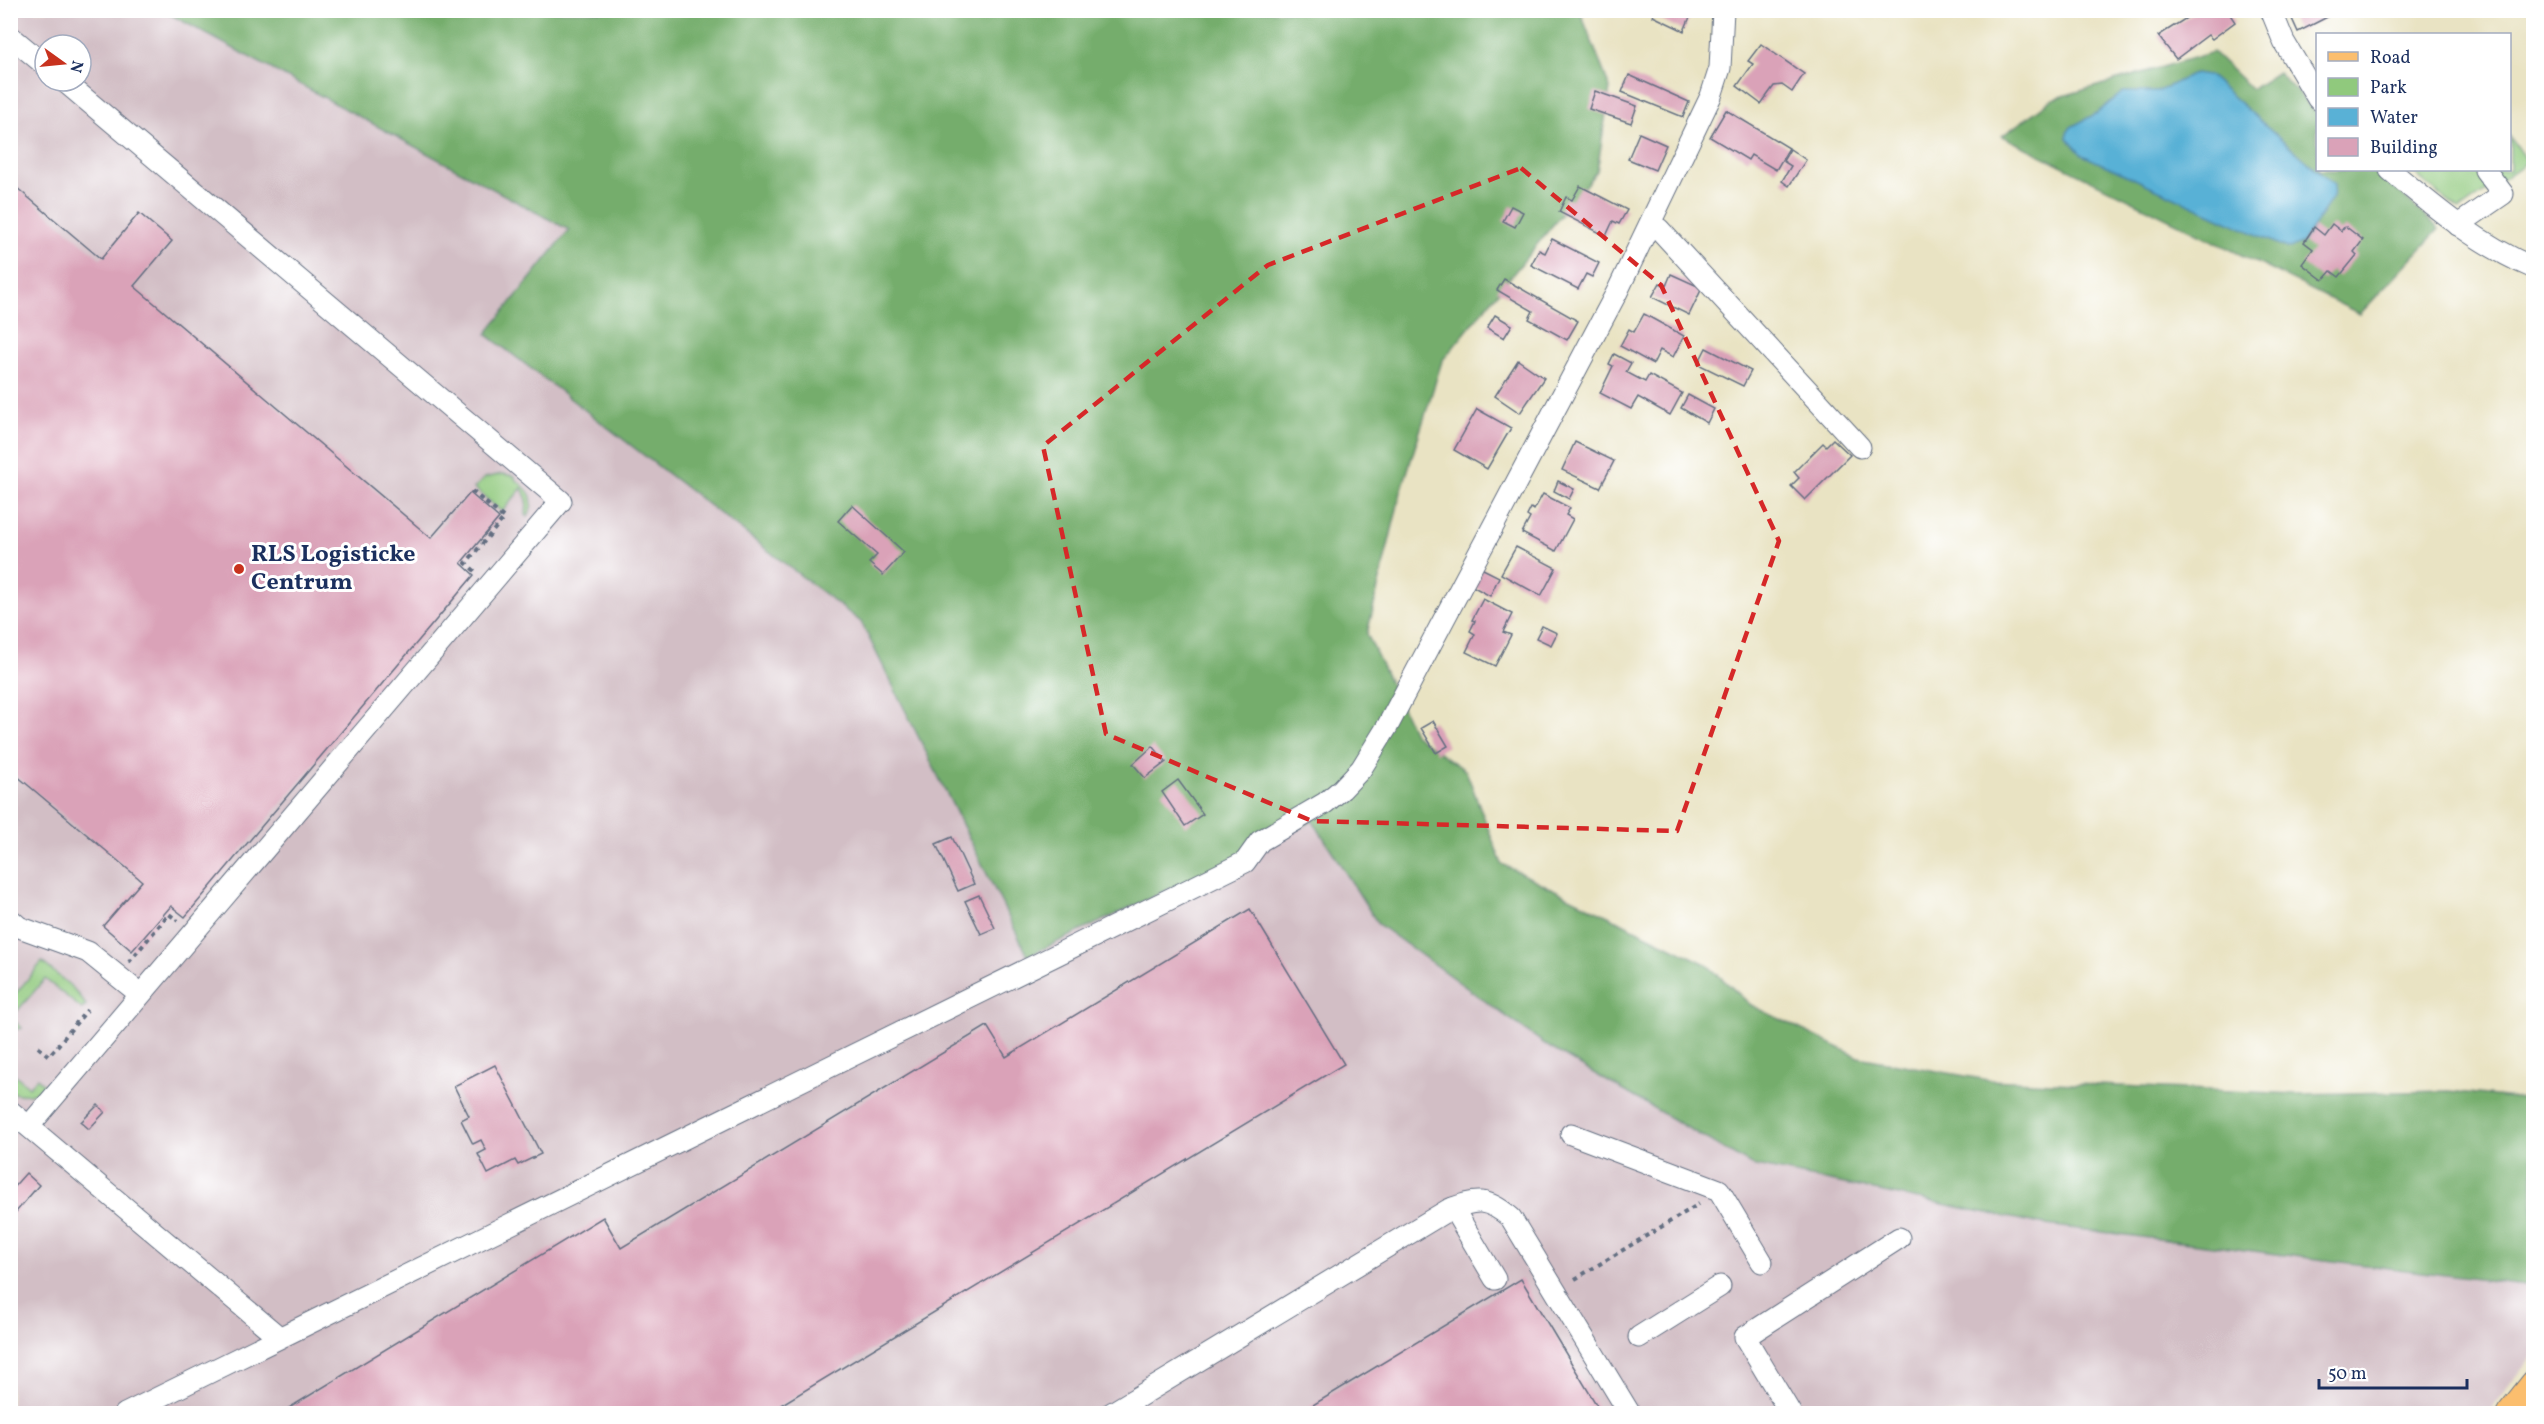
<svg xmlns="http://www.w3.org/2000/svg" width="2544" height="1424" font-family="Vollkorn,serif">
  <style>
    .industrial { fill: #d2bec5; fill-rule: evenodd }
    .green { fill: #90c97d; stroke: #567c6e; stroke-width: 1.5 }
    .forest { fill: #74ad6c; stroke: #486e65; stroke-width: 1.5 }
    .water { fill: #59b1d6; stroke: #3a709a; stroke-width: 1.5 }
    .building { fill: #daa2b8 }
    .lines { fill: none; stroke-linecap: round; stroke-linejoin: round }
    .minor-casing { stroke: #636e81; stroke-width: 23 }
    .major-casing { stroke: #636e81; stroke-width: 29 }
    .path { stroke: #636e81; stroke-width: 4; stroke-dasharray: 4.5 4.5; stroke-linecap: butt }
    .minor { stroke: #fff; stroke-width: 21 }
    .major { stroke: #fbbe6e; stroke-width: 27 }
    .marked { fill: none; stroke: #d62828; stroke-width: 4.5; stroke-dasharray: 12 8; stroke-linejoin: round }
    .poi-dot { fill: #c8321e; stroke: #fff; stroke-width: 2 }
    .labels { text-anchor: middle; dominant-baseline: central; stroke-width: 6; stroke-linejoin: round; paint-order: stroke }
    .poi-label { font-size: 24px; font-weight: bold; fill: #1b2f5e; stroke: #fff; text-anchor: start }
  </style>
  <rect width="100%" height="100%" fill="#fff"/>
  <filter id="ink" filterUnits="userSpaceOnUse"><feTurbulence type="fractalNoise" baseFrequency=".0167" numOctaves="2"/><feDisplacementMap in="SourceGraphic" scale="12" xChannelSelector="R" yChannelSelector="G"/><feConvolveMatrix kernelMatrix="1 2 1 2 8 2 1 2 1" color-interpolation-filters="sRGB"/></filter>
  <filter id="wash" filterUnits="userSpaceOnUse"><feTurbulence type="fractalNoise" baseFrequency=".008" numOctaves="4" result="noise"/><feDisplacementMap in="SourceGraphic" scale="24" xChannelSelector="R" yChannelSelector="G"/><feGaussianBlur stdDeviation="1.35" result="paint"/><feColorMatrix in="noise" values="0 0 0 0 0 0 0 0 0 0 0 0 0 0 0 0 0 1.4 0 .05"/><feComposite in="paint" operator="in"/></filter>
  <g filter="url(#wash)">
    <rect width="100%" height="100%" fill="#e9e3c3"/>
    <!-- industrial -->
    <path class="industrial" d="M 10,11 L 164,11 L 570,231 L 487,334 L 861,622 L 1028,956 L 1313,820 L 1378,924 L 1549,1047 L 1751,1165 L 2046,1225 L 2533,1286 L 2533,1355 L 2488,1414 L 11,1413 ZM 45,45 L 81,45 L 81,81 L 45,81 Z"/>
    <!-- green -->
    <g class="green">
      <polygon points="2510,137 2527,162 2459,210 2410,170 2510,170"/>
      <path d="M 502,474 L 515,476 L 515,479 C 529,490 537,497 528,517 L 526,515 L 527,500 L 522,488 L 502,512 L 474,488 L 485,478 Z"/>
      <polygon points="42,962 73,988 86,1005 82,1009 45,979 11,1018 22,1028 14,1030 11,1027 11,1018 15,1012 11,1008 11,999"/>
      <path d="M 11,1071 L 29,1087 L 37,1078 L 47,1087 C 35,1094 24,1097 11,1092 Z"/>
    </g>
    <!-- forest -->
    <g class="forest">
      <polygon points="164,11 1580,11 1610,88 1597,171 1442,361 1401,492 1367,634 1415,735 1466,771 1502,864 1706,964 1751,1005 1858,1057 1988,1080 2297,1094 2449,1091 2533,1100 2533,1286 2046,1225 1751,1165 1549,1047 1378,924 1313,821 1028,956 861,622 486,334 569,230"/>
      <polygon points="2213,52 2252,89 2278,72 2317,114 2318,170 2374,170 2439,229 2360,314 2002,136 2053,99"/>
    </g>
    <!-- water -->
    <polygon class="water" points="2195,73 2208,75 2334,185 2333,197 2302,243 2290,249 2284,247 2082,155 2067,138 2067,133 2071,127 2097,113 2123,92 2157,92"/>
    <g id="blocks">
      <!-- building -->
      <g class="building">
        <polygon points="1655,10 1693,10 1684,31 1653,16"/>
        <polygon points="2199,10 2227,10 2235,22 2212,39 2208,35 2176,59 2158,36"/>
        <polygon points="2288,10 2341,10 2298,32"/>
        <polygon points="1761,44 1804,74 1792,92 1782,85 1774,86 1761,104 1737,86 1753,64 1748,61"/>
        <polygon points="1629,75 1689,102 1683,117 1622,92"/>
        <polygon points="1595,91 1637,106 1631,123 1589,109"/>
        <polygon points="1726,110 1789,148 1776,170 1751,155 1748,160 1710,137"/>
        <polygon points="1639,133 1666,145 1655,170 1628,159"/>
        <polygon points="1790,149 1806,160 1789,186 1782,181 1791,166 1783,161"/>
        <polygon points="10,182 101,259 139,213 172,241 134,286 431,538 470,493 499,518 461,563 474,575 185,917 171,906 132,951 103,926 142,881 10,770"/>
        <polygon points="1580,186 1627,210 1619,224 1613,221 1606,236 1559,212 1566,197 1572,200"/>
        <polygon points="1511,206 1523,212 1515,227 1503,221"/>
        <polygon points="2332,224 2341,231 2345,226 2363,240 2354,252 2357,255 2339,277 2331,271 2323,280 2302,264 2313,249 2304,242 2314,227 2324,235"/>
        <polygon points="1552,239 1599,263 1592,277 1586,274 1578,289 1531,265 1539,250 1545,253"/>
        <polygon points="1671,274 1702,288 1689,315 1652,297 1660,283 1666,286"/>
        <polygon points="1504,279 1578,321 1567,340 1529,319 1533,311 1497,290"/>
        <polygon points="1644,314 1684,336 1673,357 1660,350 1653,364 1620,346 1629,329 1634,332"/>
        <polygon points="1495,315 1512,325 1504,338 1487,328"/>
        <polygon points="1706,348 1751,371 1743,386 1698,364"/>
        <polygon points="1614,354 1631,363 1626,372 1645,382 1649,375 1682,393 1670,415 1638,397 1631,409 1600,393 1613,366 1609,364"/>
        <polygon points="1518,360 1544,378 1520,413 1495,396"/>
        <polygon points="1688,395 1714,409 1707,423 1681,408"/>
        <polygon points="1477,409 1511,428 1487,469 1454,450"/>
        <polygon points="1833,439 1850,455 1805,500 1791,486 1799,478 1794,472 1823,443 1826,446"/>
        <polygon points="1575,442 1614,461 1600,488 1562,470"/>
        <polygon points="1558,481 1574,489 1569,499 1554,491"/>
        <polygon points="1543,494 1570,508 1566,515 1573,519 1556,551 1522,533 1530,518 1527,516 1531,508 1534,510"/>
        <polygon points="852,505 904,552 883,575 869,563 877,555 838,521"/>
        <polygon points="1516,547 1556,568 1541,596 1501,574"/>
        <polygon points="1481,568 1499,577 1490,596 1472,586"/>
        <polygon points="1483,599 1512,614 1503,632 1511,635 1495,666 1466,652 1475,634 1470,631 1475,621 1472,620"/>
        <polygon points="1542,626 1557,633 1551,645 1536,638"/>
        <polygon points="1433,721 1448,746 1436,753 1421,728"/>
        <polygon points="1153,746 1166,762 1145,778 1133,764"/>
        <polygon points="1178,780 1203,814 1185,826 1162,792"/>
        <polygon points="952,837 974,884 958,891 936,844"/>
        <polygon points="979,895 995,928 981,934 965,901"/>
        <polygon points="1250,909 1344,1064 766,1414 279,1414 603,1217 621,1248 987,1026 1006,1057"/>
        <polygon points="495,1065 541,1154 518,1165 515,1160 488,1174 478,1154 486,1150 481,1140 473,1144 461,1120 469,1116 454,1086"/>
        <polygon points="98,1105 105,1112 89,1129 81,1122"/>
        <polygon points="26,1173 39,1185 10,1219 10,1191"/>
        <polygon points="1521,1279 1602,1414 1298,1414"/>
      </g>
    </g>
  </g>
  <g filter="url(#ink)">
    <use href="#blocks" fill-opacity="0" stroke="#636e81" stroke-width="1.5"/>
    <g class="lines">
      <!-- minor casing -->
      <g class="minor-casing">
        <g id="minor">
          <polyline points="2271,10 2284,42 2318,99"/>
          <polyline points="10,36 45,65"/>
          <path d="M 2390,170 C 2435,208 2479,245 2534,268"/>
          <polyline points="1650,225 1659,229 1860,447"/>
          <polyline points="2458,225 2503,194 2485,170"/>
          <polyline points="10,919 19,927 88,952 140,994"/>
          <polyline points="10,1111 279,1337"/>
          <polyline points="29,1126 561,501 64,81"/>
          <polyline points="1571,1134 1719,1190 1762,1262"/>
          <polyline points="1453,1208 1495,1279"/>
          <polyline points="1639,1337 1720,1286"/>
          <polyline points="125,1414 1245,862 1260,841 1325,803 1342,789 1361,769 1387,727 1617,292 1711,96 1720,68 1723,10"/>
          <path d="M 1110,1414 L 1448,1210 C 1476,1199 1487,1197 1511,1218 L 1630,1414"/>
          <polyline points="1791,1414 1745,1337 1899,1238"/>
        </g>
      </g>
      <!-- major casing -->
      <g class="major-casing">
        <polyline id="major" points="2510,1414 2534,1384"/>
      </g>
      <!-- path -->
      <g class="path">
        <polyline points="472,491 504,518 466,563 477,573"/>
        <polyline points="129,962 169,914 178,921"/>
        <polyline points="38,1047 49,1056 87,1010"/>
        <polyline points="1575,1279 1699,1204"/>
      </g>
      <!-- minor -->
      <use href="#minor" class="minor"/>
      <!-- major -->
      <use href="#major" class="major"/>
    </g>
  </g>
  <!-- marked area -->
  <path class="marked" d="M 1521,168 L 1661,285 L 1779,541 L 1677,831 L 1312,821 L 1106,734 L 1043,446 L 1268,265 Z"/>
  <!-- markers -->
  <circle class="poi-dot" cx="239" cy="569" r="6"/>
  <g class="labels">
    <!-- poi labels -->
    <g class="poi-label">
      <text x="251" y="555">RLS Logisticke<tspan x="251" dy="28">Centrum</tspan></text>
    </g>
  </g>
  <!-- margin -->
  <rect width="2544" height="1424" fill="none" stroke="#fff" stroke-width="36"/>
  <!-- legend -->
  <rect x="2316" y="33" width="195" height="138" fill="#ffffff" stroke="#a4acbf" stroke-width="1.5"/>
  <rect x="2328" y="52" width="30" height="9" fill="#fbbe6e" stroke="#a4acbf" stroke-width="1.5"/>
  <text x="2370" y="63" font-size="18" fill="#1b2f5e">Road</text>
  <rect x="2328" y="78" width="30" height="18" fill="#90c97d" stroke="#a4acbf" stroke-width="1.5"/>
  <text x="2370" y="93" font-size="18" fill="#1b2f5e">Park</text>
  <rect x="2328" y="108" width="30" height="18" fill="#59b1d6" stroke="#a4acbf" stroke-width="1.5"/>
  <text x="2370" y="123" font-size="18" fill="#1b2f5e">Water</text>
  <rect x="2328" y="138" width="30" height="18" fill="#daa2b8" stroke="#a4acbf" stroke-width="1.5"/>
  <text x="2370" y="153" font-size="18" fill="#1b2f5e">Building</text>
  <!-- north arrow -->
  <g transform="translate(63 63) rotate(105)"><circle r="28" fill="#ffffff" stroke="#a4acbf" stroke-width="1.5"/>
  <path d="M0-4.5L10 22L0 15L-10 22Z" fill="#c8321e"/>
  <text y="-9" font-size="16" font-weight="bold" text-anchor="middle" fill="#1b2f5e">N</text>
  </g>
  <!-- scale -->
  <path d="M2319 1379v9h148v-9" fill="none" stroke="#1b2f5e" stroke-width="3"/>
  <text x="2328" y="1379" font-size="18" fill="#1b2f5e" stroke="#ffffff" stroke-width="4.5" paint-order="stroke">50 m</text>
</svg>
